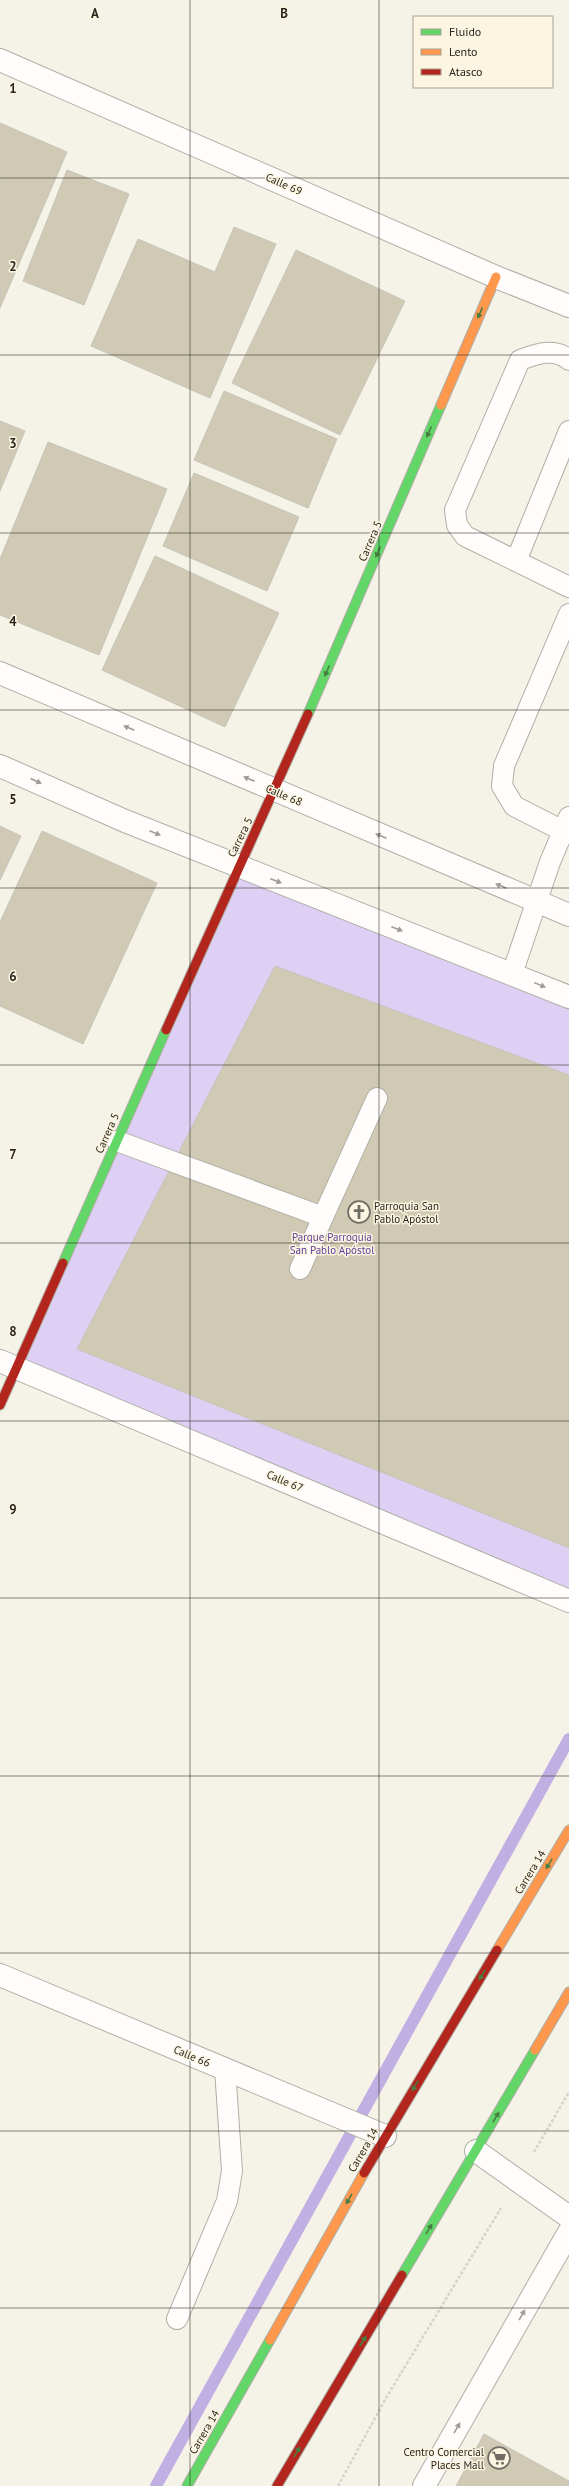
<svg xmlns="http://www.w3.org/2000/svg" width="569" height="2486" font-family="'PT Sans',sans-serif">
  <style>
    .green { fill: #ded0f4 }
    .lines { fill: none; stroke-linecap: round; stroke-linejoin: round }
    .stream { stroke: #c0afe3; stroke-width: 12 }
    .building { fill: #d0c9b3; stroke: #c6c4bc }
    .lane-casing { stroke: #b0aea6; stroke-width: 22 }
    .street-casing { stroke: #b0aea6; stroke-width: 24 }
    .fast-casing { stroke: #b0aea6; stroke-width: 11 }
    .slow-casing { stroke: #b0aea6; stroke-width: 11 }
    .jam-casing { stroke: #b0aea6; stroke-width: 11 }
    .path { stroke: #d3d3cf; stroke-width: 2.5; stroke-dasharray: 3 2; stroke-linecap: butt }
    .lane { stroke: #fefdfb; stroke-width: 20 }
    .street { stroke: #fefdfb; stroke-width: 22 }
    .fast { stroke: #63d668; stroke-width: 9 }
    .slow { stroke: #ff974d; stroke-width: 9 }
    .jam { stroke: #b3261e; stroke-width: 9 }
    .oneway { fill: #467e43 }
    .oneway2 { fill: #9e9c98 }
    .grid { fill: none; stroke: #28251e; stroke-width: 1; stroke-opacity: 0.55 }
    .labels { text-anchor: middle; dominant-baseline: central; stroke-width: 3; stroke-linejoin: round; paint-order: stroke }
    .street-label { font-size: 11px; fill: #28251e; stroke: #fbf5e1 }
    .poi-label { font-size: 11px; fill: #28251e; stroke: #fbf5e1; text-anchor: start }
    .park-label { font-size: 11px; fill: #613e9b; stroke: #fbf5e1 }
    .grid-label { font-size: 13px; text-anchor: middle; font-weight: bold; fill: #28251e; stroke: #fbf5e1; stroke-width: 3; stroke-linejoin: round; paint-order: stroke }
  </style>
  <rect width="100%" height="100%" fill="#f5f2e7"/>
  <!-- green -->
  <polygon class="green" points="239,867 569,997 569,1601 16,1367"/>
  <g class="lines">
    <!-- stream -->
    <polyline class="stream" points="156,2486 569,1739"/>
  </g>
  <!-- building -->
  <g class="building">
    <polygon points="0,123 67,152 0,308"/>
    <polygon points="67,170 129,194 84,305 23,281"/>
    <polygon points="234,227 276,244 210,398 91,346 138,239 215,272"/>
    <polygon points="296,250 405,301 340,435 232,383"/>
    <polygon points="224,391 337,439 308,508 194,460"/>
    <polygon points="0,421 25,431 0,491"/>
    <polygon points="48,442 167,489 99,655 0,615 0,559"/>
    <polygon points="194,473 299,517 267,591 163,546"/>
    <polygon points="155,556 279,613 225,727 102,670"/>
    <polygon points="0,826 21,836 0,880"/>
    <polygon points="42,831 157,883 83,1044 0,1006 0,922"/>
    <polygon points="275,966 569,1075 569,1548 77,1349"/>
    <polygon points="484,2434 569,2481 569,2486 456,2486"/>
  </g>
  <g class="lines">
    <!-- lane casing -->
    <g class="lane-casing">
      <g id="lane">
        <path d="M 569,360 C 555,347 536,354 520,360 L 455,510 L 457,525 L 465,536 L 569,587"/>
        <polyline points="516,561 569,431"/>
        <polyline points="569,614 504,766 502,786 514,806 569,834"/>
        <polyline points="512,974 550,862 569,817"/>
        <polyline points="117,1141 323,1217 377,1098"/>
        <polyline points="300,1269 323,1217"/>
        <polyline points="177,2319 227,2201 232,2171 225,2069"/>
      </g>
    </g>
    <!-- street casing -->
    <g class="street-casing">
      <g id="street">
        <polyline points="0,60 496,277 569,306"/>
        <polyline points="0,673 569,915"/>
        <polyline points="0,766 125,821 569,997"/>
        <polyline points="0,1361 569,1601"/>
        <polyline points="0,1975 385,2136"/>
        <polyline points="476,2151 569,2217"/>
        <polyline points="424,2486 569,2232"/>
      </g>
    </g>
    <!-- fast casing -->
    <g class="fast-casing">
      <g id="fast">
        <polyline points="308,714 441,405"/>
        <polyline points="63,1263 166,1030"/>
        <polyline points="402,2275 535,2050"/>
        <polyline points="187,2486 270,2340"/>
      </g>
    </g>
    <!-- slow casing -->
    <g class="slow-casing">
      <g id="slow">
        <polyline points="441,405 496,277"/>
        <polyline points="497,1950 569,1830"/>
        <polyline points="535,2050 569,1992"/>
        <polyline points="270,2340 364,2173"/>
      </g>
    </g>
    <!-- jam casing -->
    <g class="jam-casing">
      <g id="jam">
        <polyline points="166,1030 308,714"/>
        <polyline points="0,1405 63,1263"/>
        <polyline points="364,2173 497,1950"/>
        <polyline points="277,2486 402,2275"/>
      </g>
    </g>
    <!-- path -->
    <g class="path">
      <polyline points="534,2152 569,2092"/>
      <polyline points="338,2486 386,2398 501,2208"/>
    </g>
    <!-- lane -->
    <use href="#lane" class="lane"/>
    <!-- street -->
    <use href="#street" class="street"/>
    <!-- fast -->
    <use href="#fast" class="fast"/>
    <!-- slow -->
    <use href="#slow" class="slow"/>
    <!-- jam -->
    <use href="#jam" class="jam"/>
  </g>
  <!-- one-way arrows -->
  <defs><path id="oneway-solid" d="M-6-.8H1V-3.2L6.5 0L1 3.2V.8H-6Z"/></defs>
  <g class="oneway">
    <use href="#oneway-solid" transform="translate(480 313) rotate(113)"/>
    <use href="#oneway-solid" transform="translate(429 432) rotate(113)"/>
    <use href="#oneway-solid" transform="translate(378 552) rotate(113)"/>
    <use href="#oneway-solid" transform="translate(327 671) rotate(113)"/>
    <use href="#oneway-solid" transform="translate(549 1864) rotate(121)"/>
    <use href="#oneway-solid" transform="translate(482 1975) rotate(121)"/>
    <use href="#oneway-solid" transform="translate(415 2086) rotate(121)"/>
    <use href="#oneway-solid" transform="translate(496 2117) rotate(-59)"/>
    <use href="#oneway-solid" transform="translate(349 2199) rotate(120)"/>
    <use href="#oneway-solid" transform="translate(429 2229) rotate(-59)"/>
    <use href="#oneway-solid" transform="translate(363 2341) rotate(-59)"/>
    <use href="#oneway-solid" transform="translate(297 2452) rotate(-59)"/>
  </g>
  <g class="oneway2">
    <use href="#oneway-solid" transform="translate(129 728) rotate(-157)"/>
    <use href="#oneway-solid" transform="translate(249 779) rotate(-157)"/>
    <use href="#oneway-solid" transform="translate(36 781) rotate(24)"/>
    <use href="#oneway-solid" transform="translate(155 833) rotate(22)"/>
    <use href="#oneway-solid" transform="translate(381 836) rotate(-157)"/>
    <use href="#oneway-solid" transform="translate(276 881) rotate(21)"/>
    <use href="#oneway-solid" transform="translate(501 886) rotate(-157)"/>
    <use href="#oneway-solid" transform="translate(397 929) rotate(21)"/>
    <use href="#oneway-solid" transform="translate(540 985) rotate(22)"/>
    <use href="#oneway-solid" transform="translate(522 2315) rotate(-60)"/>
    <use href="#oneway-solid" transform="translate(457 2428) rotate(-60)"/>
  </g>
  <!-- grid -->
  <path class="grid" d="M 190,0 L 190,2486M 379,0 L 379,2486M 0,178 L 569,178M 0,355 L 569,355M 0,533 L 569,533M 0,710 L 569,710M 0,888 L 569,888M 0,1065 L 569,1065M 0,1243 L 569,1243M 0,1421 L 569,1421M 0,1598 L 569,1598M 0,1776 L 569,1776M 0,1953 L 569,1953M 0,2131 L 569,2131M 0,2308 L 569,2308"/>
  <!-- icons -->
  <defs>
    <g id="church-ring" transform="scale(1.15)"><circle r="9.5" fill="#fbf5e1" stroke="#706d64" stroke-width="1.5"/><path d="M-1.2-6h2.4v3.5h3.3v2.4h-3.3V6h-2.4V-.1h-3.3v-2.4h3.3Z" fill="#706d64"/></g>
    <g id="supermarket-ring" transform="scale(1.15)"><circle r="9.5" fill="#fbf5e1" stroke="#706d64" stroke-width="1.5"/><path d="M-6-5.5h2.5l.6 2H6L4.5 2H-2.5L-4.4-4H-6ZM-1.5 3.2a1.3 1.3 0 1 0 .1 0ZM3 3.2a1.3 1.3 0 1 0 .1 0Z" fill="#706d64"/></g>
  </defs>
  <g fill-rule="evenodd">
    <use href="#church-ring" x="359" y="1212"/>
    <use href="#supermarket-ring" x="499" y="2458"/>
  </g>
  <g class="labels">
    <!-- street labels -->
    <g class="street-label">
      <text transform="translate(284 184) rotate(24)">Calle 69</text>
      <text transform="translate(370 541) rotate(-67)">Carrera 5</text>
      <text transform="translate(284 795) rotate(23)">Calle 68</text>
      <text transform="translate(240 837) rotate(-64)">Carrera 5</text>
      <text transform="translate(107 1133) rotate(-66)">Carrera 5</text>
      <text transform="translate(285 1481) rotate(23)">Calle 67</text>
      <text transform="translate(530 1872) rotate(-59)">Carrera 14</text>
      <text transform="translate(192 2056) rotate(23)">Calle 66</text>
      <text transform="translate(363 2150) rotate(-60)">Carrera 14</text>
      <text transform="translate(204 2432) rotate(-60)">Carrera 14</text>
    </g>
    <!-- poi labels -->
    <g class="poi-label">
      <text x="374" y="1206">Parroquia San<tspan x="374" dy="13">Pablo Apóstol</tspan></text>
      <text x="484" y="2452" text-anchor="end">Centro Comercial<tspan x="484" dy="13">Places Mall</tspan></text>
    </g>
    <!-- park labels -->
    <g class="park-label">
      <text x="332" y="1237">Parque Parroquia<tspan x="332" dy="13">San Pablo Apóstol</tspan></text>
    </g>
  </g>
  <g class="grid-label">
    <text x="95" y="18">A</text>
    <text x="284" y="18">B</text>
    <text x="13" y="93">1</text>
    <text x="13" y="271">2</text>
    <text x="13" y="448">3</text>
    <text x="13" y="626">4</text>
    <text x="13" y="804">5</text>
    <text x="13" y="981">6</text>
    <text x="13" y="1159">7</text>
    <text x="13" y="1336">8</text>
    <text x="13" y="1514">9</text>
  </g>
  <!-- legend -->
  <rect x="413" y="16" width="140" height="72" fill="#fbf5e1" stroke="#a7a293"/>
  <rect x="421" y="29" width="20" height="6" fill="#63d668" stroke="#a7a293"/>
  <text x="449" y="36" font-size="12" fill="#28251e">Fluido</text>
  <rect x="421" y="49" width="20" height="6" fill="#ff974d" stroke="#a7a293"/>
  <text x="449" y="56" font-size="12" fill="#28251e">Lento</text>
  <rect x="421" y="69" width="20" height="6" fill="#b3261e" stroke="#a7a293"/>
  <text x="449" y="76" font-size="12" fill="#28251e">Atasco</text>
</svg>
